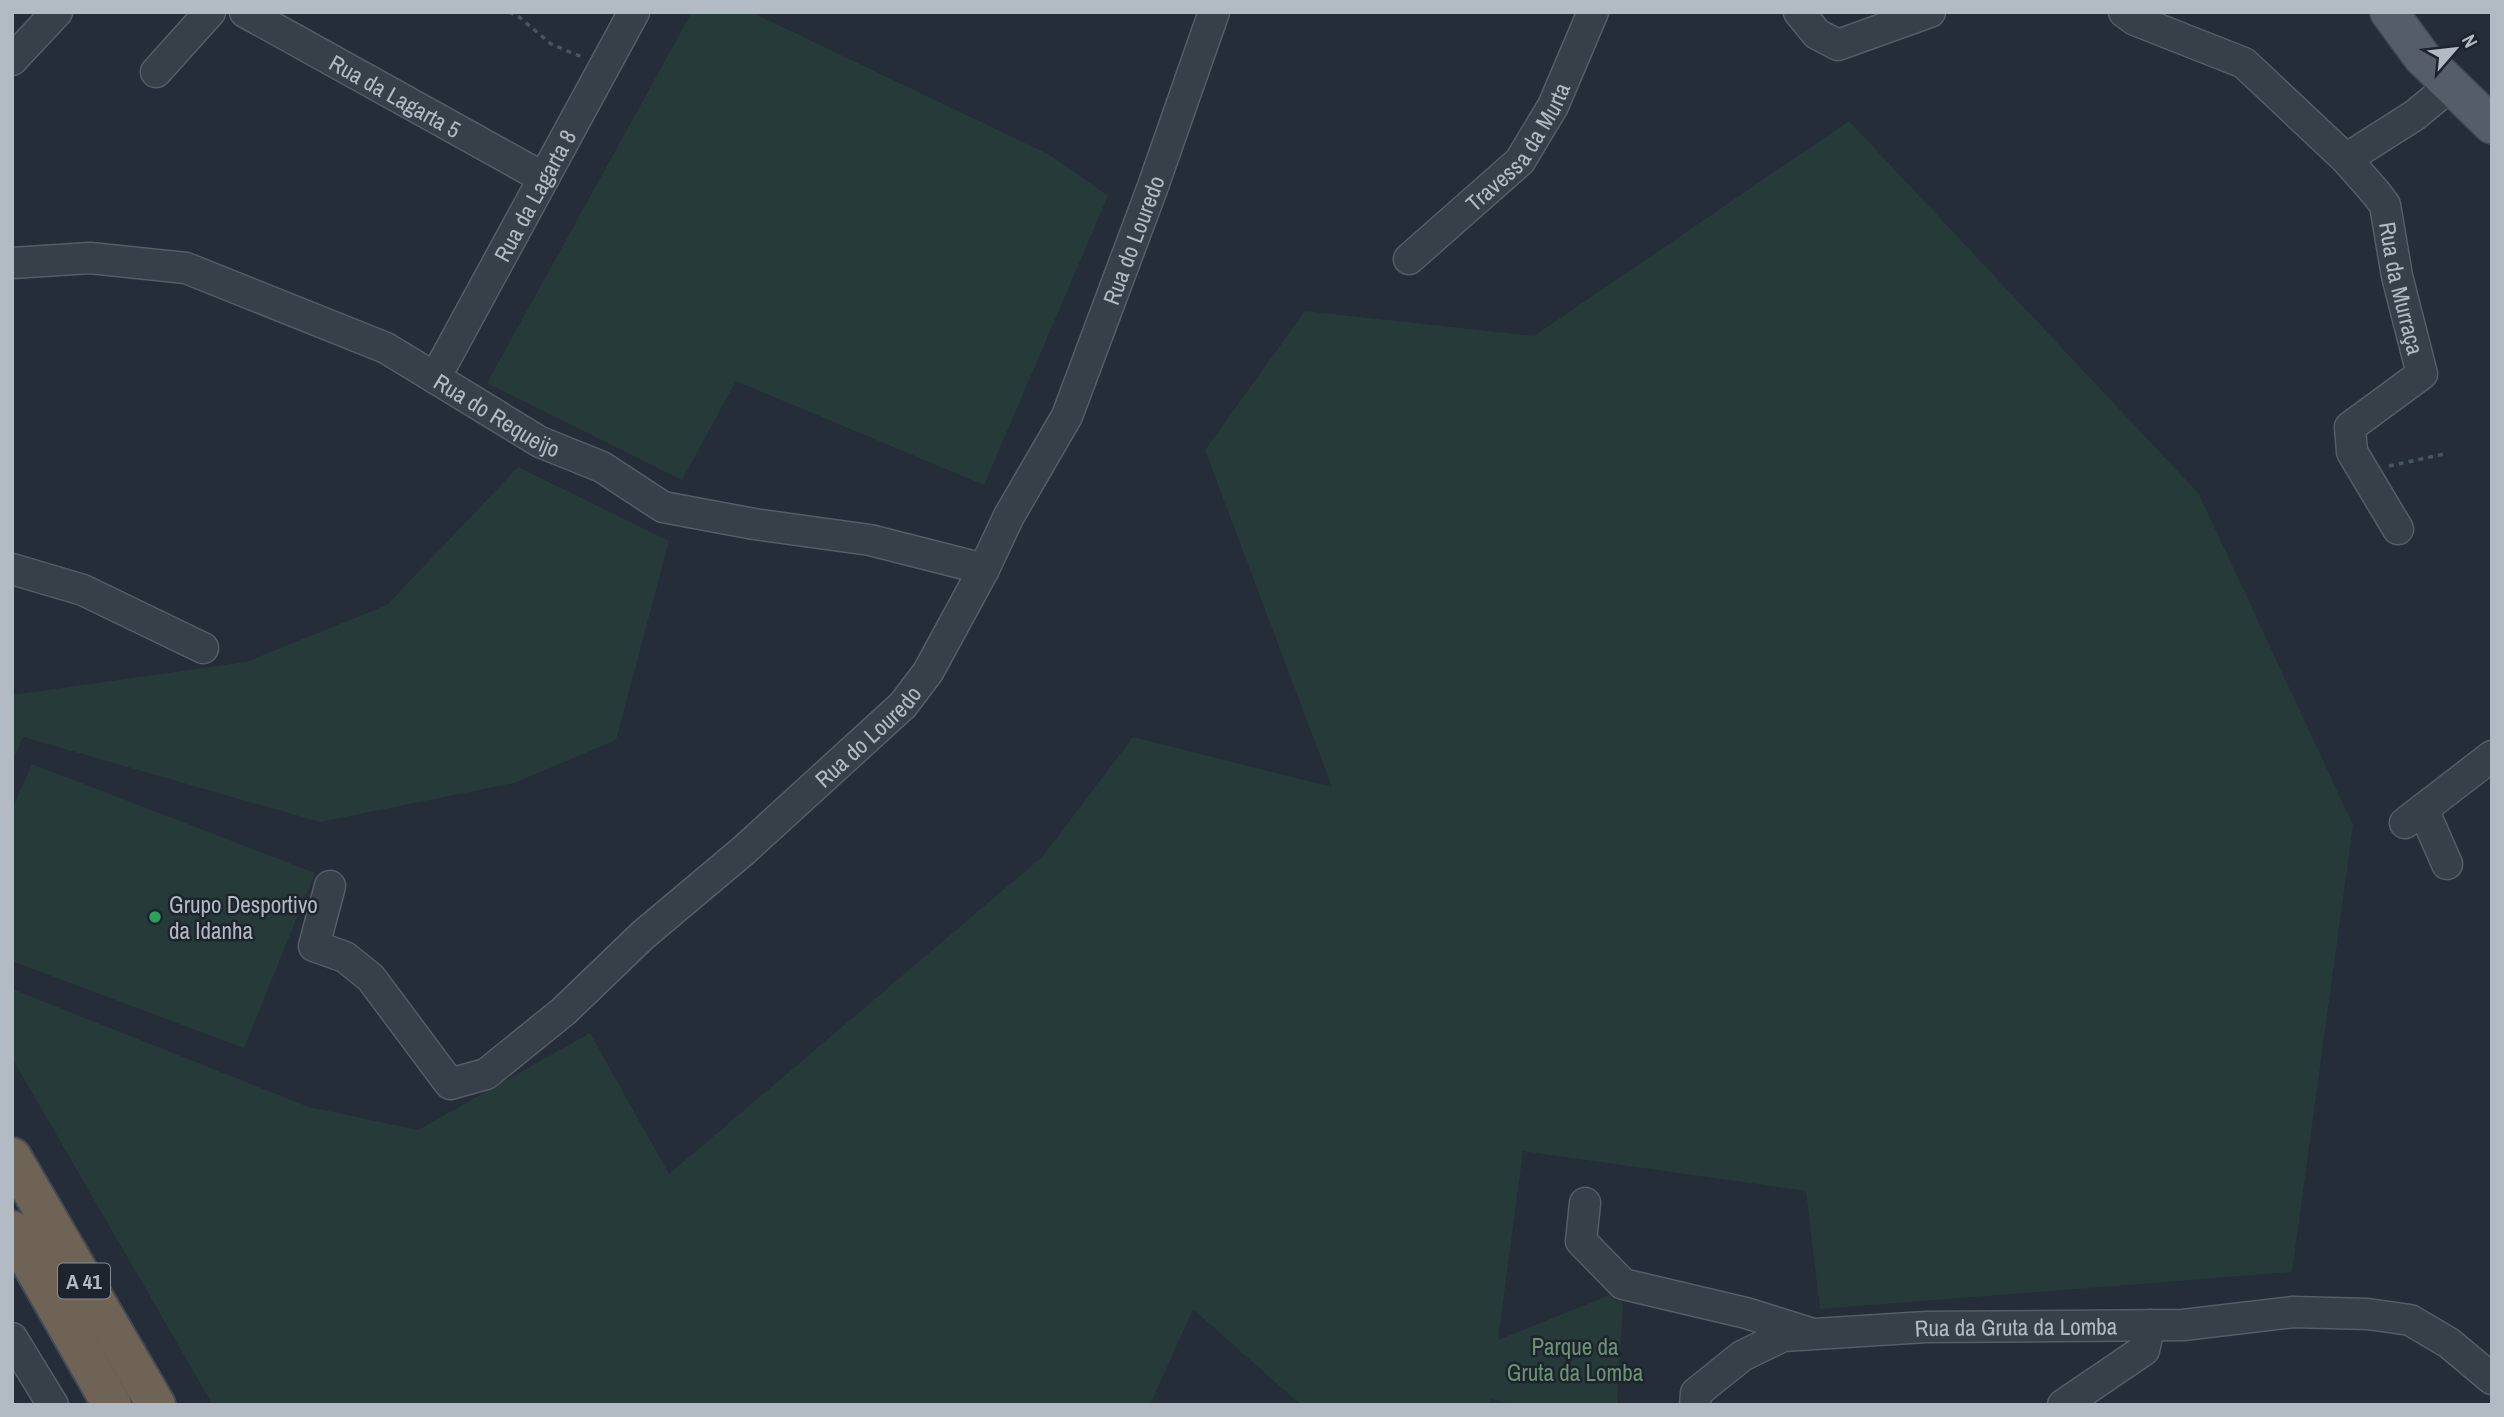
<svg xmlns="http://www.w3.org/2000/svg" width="2504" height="1417" font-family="'Archivo Narrow',sans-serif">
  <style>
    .green { fill: #273a3a }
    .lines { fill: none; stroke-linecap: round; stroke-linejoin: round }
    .minor-casing { stroke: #555d66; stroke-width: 33 }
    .major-casing { stroke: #404851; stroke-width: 40 }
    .highway-casing { stroke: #424a53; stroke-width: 42 }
    .path { stroke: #455758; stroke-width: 3.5; stroke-dasharray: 5 5; stroke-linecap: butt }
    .minor { stroke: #373f49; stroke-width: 30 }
    .major { stroke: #555e68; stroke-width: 37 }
    .highway { stroke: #6e6355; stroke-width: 38 }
    .leisure-dot { fill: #2e9e5b; stroke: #1d242d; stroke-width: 2.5 }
    .labels { text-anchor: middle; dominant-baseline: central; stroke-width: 5; stroke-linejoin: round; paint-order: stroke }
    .shield { fill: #1d242d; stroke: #858d97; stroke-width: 2 }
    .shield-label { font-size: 21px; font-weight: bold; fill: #b2bac4 }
    .street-label { font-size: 23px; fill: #b2bac4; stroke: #1d242d }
    .poi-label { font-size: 23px; fill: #b2bac4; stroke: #1d242d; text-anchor: start }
    .park-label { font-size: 23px; fill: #6c9373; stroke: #1d242d }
  </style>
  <rect width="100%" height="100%" fill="#242d38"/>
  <!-- green -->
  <g class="green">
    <polygon points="692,12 751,12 1050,155 1108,196 984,485 736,381 682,480 487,383"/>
    <polygon points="1849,121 2199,494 2353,825 2292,1272 1820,1309 1806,1191 1523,1151 1498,1340 1610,1295 1623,1303 1617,1405 1515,1405 1491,1399 1490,1405 1301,1405 1193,1309 1150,1405 213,1405 12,1058 12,989 309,1107 418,1130 590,1033 669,1174 1043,856 1133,737 1332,787 1205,450 1305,311 1534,336"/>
    <polygon points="518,467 669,541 616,740 514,783 320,822 23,737 12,762 12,695 246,662 387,605"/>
    <polygon points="32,764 315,873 244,1048 12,961 12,809"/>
  </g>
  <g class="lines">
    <!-- minor casing -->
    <g class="minor-casing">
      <g id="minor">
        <path id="s1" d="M 245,12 L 544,178"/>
        <polyline points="1799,12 1817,34 1838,45 1930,12"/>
        <path id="s2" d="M 2124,12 L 2135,20 L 2244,63 L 2346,159 L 2376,193 L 2385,205 L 2397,276 L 2422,374 L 2350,427 L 2352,452 L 2398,529"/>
        <polyline points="12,60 57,12"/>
        <polyline points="156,72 210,12"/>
        <polyline points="2346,159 2415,115 2450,86"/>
        <path id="s3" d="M 1409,259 L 1520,161 L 1553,106 L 1593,12"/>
        <path id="s4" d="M 12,263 L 90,258 L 186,268 L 386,348 L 540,442 L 602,467 L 663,507 L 754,524 L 870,540 L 984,569"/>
        <path id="s5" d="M 435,378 L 634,12"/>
        <polyline points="12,569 83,590 203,648"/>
        <polyline points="2423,809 2447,864"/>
        <polyline points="2405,823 2492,756"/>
        <path id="s6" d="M 330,886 L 314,946 L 345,957 L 371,978 L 450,1084 L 486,1074 L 564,1011 L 643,935 L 743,851 L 903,705 L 928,672 L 984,569 L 1009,516 L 1067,416 L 1152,189 L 1214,12"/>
        <polyline points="1585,1203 1581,1241 1623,1284 1746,1313 1807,1332"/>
        <polyline points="12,1338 53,1405"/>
        <path id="s7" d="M 1695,1405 L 1696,1393 L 1742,1356 L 1783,1336 L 1926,1327 L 2183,1325 L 2293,1312 L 2368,1314 L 2410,1320 L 2449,1343 L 2492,1379"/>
        <polyline points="2063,1405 2144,1350 2150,1325"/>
      </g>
    </g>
    <!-- major casing -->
    <g class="major-casing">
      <polyline id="major" points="2389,12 2422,57 2492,125"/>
    </g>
    <!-- highway casing -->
    <g class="highway-casing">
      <g id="highway">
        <polyline points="12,1157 156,1405"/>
        <polyline points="12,1230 112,1405"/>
      </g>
    </g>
    <!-- path -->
    <g class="path">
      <polyline points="509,12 518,16 551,44 584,58"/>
      <polyline points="2389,466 2444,454"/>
    </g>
    <!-- minor -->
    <use href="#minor" class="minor"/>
    <!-- major -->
    <use href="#major" class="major"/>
    <!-- highway -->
    <use href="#highway" class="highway"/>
  </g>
  <!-- markers -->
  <circle class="leisure-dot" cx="155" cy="917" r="7"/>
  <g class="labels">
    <!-- shield labels -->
    <rect class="shield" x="58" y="1263.5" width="52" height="35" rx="5"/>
    <g class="shield-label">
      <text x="84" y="1281">A 41</text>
    </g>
    <!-- street labels -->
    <g class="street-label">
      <text stroke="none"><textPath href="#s1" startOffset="172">Rua da Lagarta 5</textPath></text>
      <text stroke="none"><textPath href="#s3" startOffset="158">Travessa da Murta</textPath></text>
      <text stroke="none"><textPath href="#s5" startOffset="208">Rua da Lagarta 8</textPath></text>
      <text stroke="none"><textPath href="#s6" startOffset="1376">Rua do Louredo</textPath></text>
      <text stroke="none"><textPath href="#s2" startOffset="416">Rua da Murraça</textPath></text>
      <text stroke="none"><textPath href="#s4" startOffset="520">Rua do Requeijo</textPath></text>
      <text stroke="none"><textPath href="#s6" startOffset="808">Rua do Louredo</textPath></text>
      <text stroke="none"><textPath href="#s7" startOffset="350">Rua da Gruta da Lomba</textPath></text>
    </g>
    <!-- poi labels -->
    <g class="poi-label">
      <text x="169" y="904">Grupo Desportivo<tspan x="169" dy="26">da Idanha</tspan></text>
    </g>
    <!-- park labels -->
    <g class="park-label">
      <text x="1575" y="1346">Parque da<tspan x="1575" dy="26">Gruta da Lomba</tspan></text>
    </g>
  </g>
  <!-- border -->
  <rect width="2504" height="1417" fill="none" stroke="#b2bac4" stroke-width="28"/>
  <!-- north arrow -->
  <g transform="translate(2455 49) rotate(62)" stroke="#1d242d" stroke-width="5" paint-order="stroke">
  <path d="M0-5L12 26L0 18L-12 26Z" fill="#b2bac4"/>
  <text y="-10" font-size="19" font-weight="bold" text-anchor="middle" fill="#b2bac4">N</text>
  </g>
</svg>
